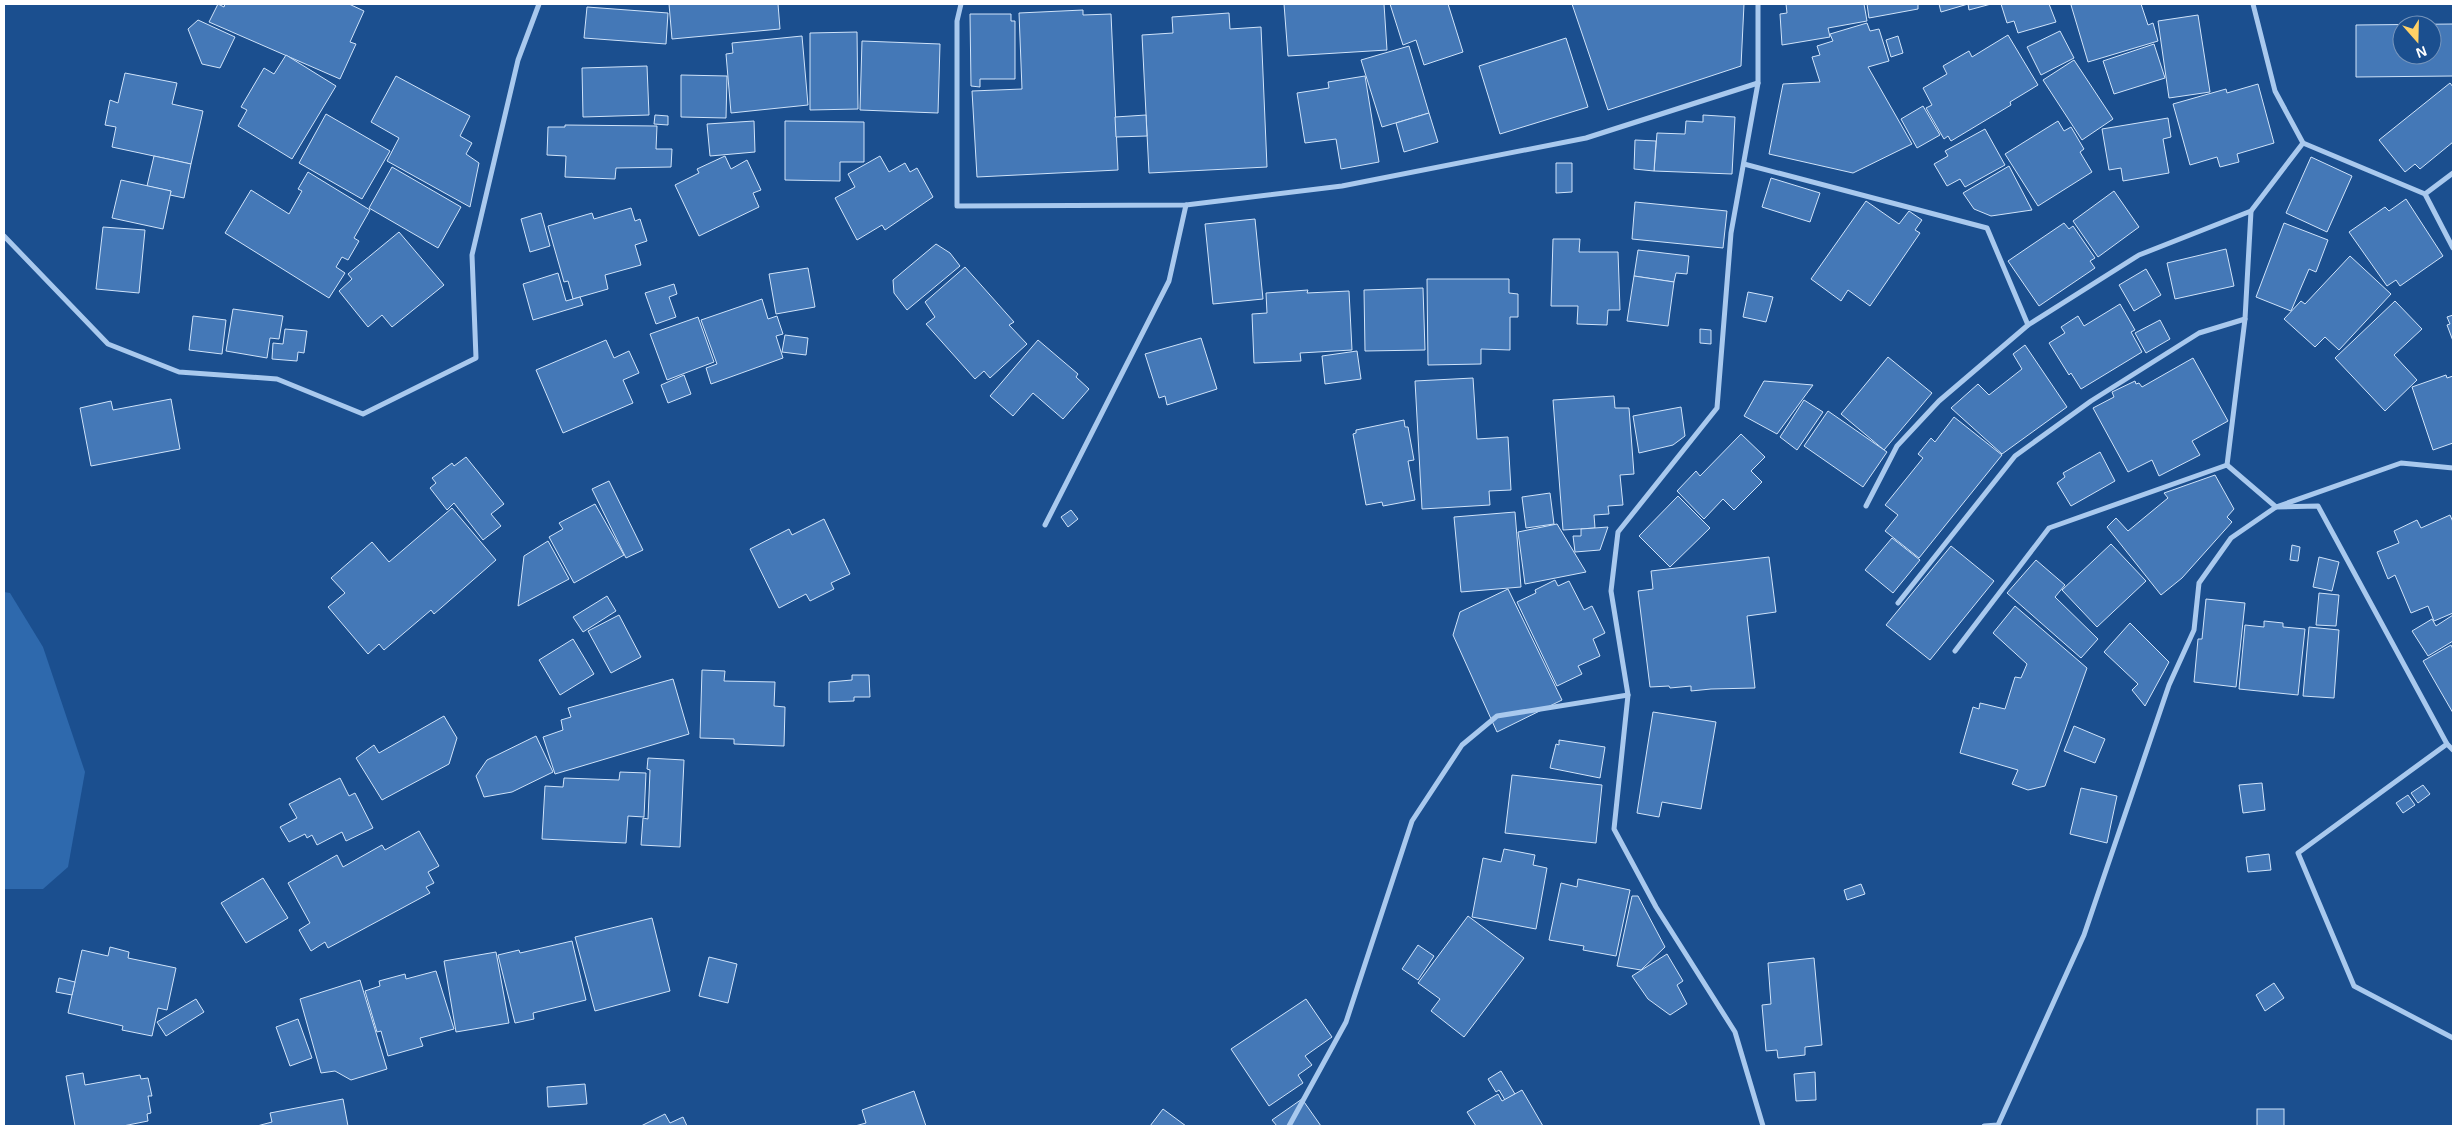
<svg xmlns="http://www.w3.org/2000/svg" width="2457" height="1130" font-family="Arial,sans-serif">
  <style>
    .green { fill: #2e69ad }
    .building { fill: #4478b7; stroke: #cfe3fa; fill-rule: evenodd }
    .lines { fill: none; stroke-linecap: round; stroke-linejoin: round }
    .street { stroke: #a9c9ee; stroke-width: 5 }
  </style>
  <rect width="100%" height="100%" fill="#1b4f8f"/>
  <!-- green -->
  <polygon class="green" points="4,592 10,593 43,647 85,772 68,867 43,889 4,889"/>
  <!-- building -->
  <g class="building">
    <polygon points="218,4 224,7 225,4 349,4 364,11 350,42 356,44 340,79 209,22"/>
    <polygon points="669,4 778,4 780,29 672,39"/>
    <polygon points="1284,4 1384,4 1387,50 1288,56"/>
    <polygon points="1390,4 1448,4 1463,52 1424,65 1416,40 1403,45"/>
    <polygon points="1572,4 1744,4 1741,66 1608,110"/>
    <polygon points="1786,4 1864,4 1867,21 1828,28 1830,37 1782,45 1780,14 1787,13"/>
    <polygon points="1867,4 1918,4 1918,9 1869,18"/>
    <polygon points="1939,4 1991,4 1969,10 1968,4 1941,12"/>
    <polygon points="2001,4 2049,4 2056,22 2018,33 2014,21 2007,23"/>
    <polygon points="2073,4 2141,4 2148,25 2153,23 2158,41 2088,62 2071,5"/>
    <polygon points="587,7 668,13 666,44 584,38"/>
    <polygon points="1083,10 1083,15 1111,14 1118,170 977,177 972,91 1022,89 1019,13"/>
    <polygon points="1229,13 1230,29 1261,27 1267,167 1149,173 1142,35 1173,33 1172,17"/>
    <polygon points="970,14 1011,14 1011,21 1015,21 1015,79 980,79 980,87 971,86"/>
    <polygon points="2198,15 2210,92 2169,98 2158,21"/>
    <polygon points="198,20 235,37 220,68 202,64 188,29"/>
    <polygon points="1867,23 1870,31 1879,29 1889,61 1868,67 1912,144 1853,173 1769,154 1783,84 1820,82 1812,57 1820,55 1817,46 1833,41 1830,34"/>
    <path d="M 2453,24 L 2453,76 L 2356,77 L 2356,25 ZM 2402,25 L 2432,25 L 2432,55 L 2402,55 Z"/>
    <polygon points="2060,31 2074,58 2041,75 2027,47"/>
    <polygon points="857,32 858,109 810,110 810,33"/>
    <polygon points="2008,35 2038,85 2010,102 2011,105 1951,141 1948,136 1944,139 1926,108 1932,105 1923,88 1947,74 1943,66 1969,51 1972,57"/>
    <polygon points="802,36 808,105 731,113 726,54 733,53 732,43"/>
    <polygon points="1898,36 1903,53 1891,57 1886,40"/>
    <polygon points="1566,38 1588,107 1500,134 1479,66"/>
    <polygon points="862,41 940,44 938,113 860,110"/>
    <polygon points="2154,44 2165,78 2114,94 2103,61"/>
    <polygon points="1409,46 1429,113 1382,127 1361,60"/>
    <polygon points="286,55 336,86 292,159 238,126 247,110 241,107 264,68 274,74"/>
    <polygon points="2074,60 2113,119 2082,140 2043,80"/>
    <polygon points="647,66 649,115 583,117 582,68"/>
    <polygon points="125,73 177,83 172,104 203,111 191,164 112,147 116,127 105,125 110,100 118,103"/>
    <polygon points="681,75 727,76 726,118 681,117"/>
    <polygon points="396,76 470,116 460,136 472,143 466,154 479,163 470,207 387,161 399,138 371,122"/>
    <polygon points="1365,76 1379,162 1341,169 1336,139 1305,143 1297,93 1329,88 1328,82"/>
    <polygon points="2450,83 2453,87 2453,142 2420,169 2415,164 2405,172 2379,140"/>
    <polygon points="2258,84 2274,143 2237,154 2239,162 2220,167 2217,157 2190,165 2173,104 2226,89 2227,93"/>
    <polygon points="1923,106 1940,135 1917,148 1901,119"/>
    <polygon points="1429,113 1438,142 1404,152 1396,123"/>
    <polygon points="326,114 390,151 362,199 299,163"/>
    <polygon points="655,115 668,116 668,125 654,124"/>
    <polygon points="1146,115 1147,136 1116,137 1115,117"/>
    <polygon points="1703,115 1735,117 1732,174 1654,171 1657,133 1685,134 1686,121 1703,122"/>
    <polygon points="2168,118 2171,137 2163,139 2169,173 2123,181 2121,168 2109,170 2102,129"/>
    <polygon points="754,121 755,152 710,156 707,124"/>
    <polygon points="785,121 864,122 864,162 840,162 840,181 785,180"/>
    <polygon points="2058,121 2064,131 2071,127 2084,149 2080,152 2092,172 2038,206 2005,154"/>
    <polygon points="565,125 657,126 656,149 672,149 671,167 616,168 615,179 565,177 566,156 547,155 548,127 565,127"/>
    <polygon points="1985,129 2005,165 1965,187 1960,179 1947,186 1934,164 1948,156 1945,151"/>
    <polygon points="1635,140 1656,141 1654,171 1634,169"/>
    <polygon points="154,156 191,164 184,198 170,195 171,191 147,186"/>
    <polygon points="725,156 731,169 747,160 761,190 753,193 759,207 699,236 675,185 699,173 697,169"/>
    <polygon points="880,156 889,172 905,163 910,172 917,168 933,197 885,230 882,225 857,240 835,198 855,187 848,174"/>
    <polygon points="2311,157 2352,176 2327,232 2286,213"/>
    <polygon points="1556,163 1572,163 1572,192 1556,193"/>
    <polygon points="2009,166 2032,210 1991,216 1974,209 1963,193"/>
    <polygon points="392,167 461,207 438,248 369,208"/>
    <polygon points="308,172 370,210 354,238 359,241 348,260 342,257 336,267 345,273 329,298 225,233 251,190 289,214 302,191 298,189"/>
    <polygon points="1771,178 1820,193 1810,222 1762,207"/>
    <polygon points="121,180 171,191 163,229 112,218"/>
    <polygon points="2114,191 2139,227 2098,257 2073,221"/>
    <polygon points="2406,199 2443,256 2400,286 2396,280 2387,286 2349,232 2385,207 2389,211"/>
    <polygon points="1866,201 1899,224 1909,211 1922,220 1915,230 1920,233 1870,306 1848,290 1841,301 1811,279"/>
    <polygon points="1635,202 1727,211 1723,248 1632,239"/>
    <polygon points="631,208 635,221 640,219 647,241 635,245 641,265 605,275 608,289 573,299 568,281 564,282 548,226 592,213 594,219"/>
    <polygon points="541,213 550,246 530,252 521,219"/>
    <polygon points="1255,219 1263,299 1213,304 1205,224"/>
    <polygon points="2064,223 2069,229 2073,226 2095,258 2090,261 2095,268 2039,306 2008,261"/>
    <polygon points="2284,223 2328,240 2316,272 2309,269 2291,311 2256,297"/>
    <polygon points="103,227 145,230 139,293 96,289"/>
    <polygon points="399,232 444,285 392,327 382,315 368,327 339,291 352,279 348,274"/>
    <polygon points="1553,239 1580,239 1579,252 1618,252 1620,310 1608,310 1607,325 1577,324 1578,306 1551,306"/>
    <polygon points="936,244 950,253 960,266 907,310 894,293 893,280"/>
    <polygon points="2226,249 2234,286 2175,299 2167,263"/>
    <polygon points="1638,250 1689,256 1687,274 1676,273 1674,282 1634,276"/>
    <polygon points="2350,256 2391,294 2339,350 2325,337 2315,347 2284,319 2301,301 2305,304"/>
    <polygon points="965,267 1014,322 1009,325 1027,344 990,378 984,371 975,379 926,324 935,317 925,302"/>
    <polygon points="808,268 815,307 776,314 769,274"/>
    <polygon points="2146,269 2161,295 2134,311 2119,285"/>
    <polygon points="558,273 566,301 580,297 583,305 533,320 523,284"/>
    <polygon points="1634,276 1674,282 1668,326 1627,321"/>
    <polygon points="1427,279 1509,279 1509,293 1518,294 1518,317 1510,317 1510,350 1481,349 1481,364 1428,365"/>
    <polygon points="674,284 677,294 669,297 676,317 656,324 645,293"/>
    <polygon points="1423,288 1425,350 1365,351 1364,290"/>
    <polygon points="1308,290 1307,293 1349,291 1352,350 1300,353 1301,361 1254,363 1252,314 1267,313 1266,293"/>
    <polygon points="1748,292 1773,297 1766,322 1743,317"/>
    <polygon points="762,299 768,319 777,316 783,334 776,336 783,358 711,384 706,368 717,364 701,320"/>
    <polygon points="2395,301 2422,329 2394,355 2417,380 2385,411 2335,358"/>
    <polygon points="2120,304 2135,330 2131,332 2142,352 2081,389 2071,373 2069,375 2049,343 2065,333 2061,327 2078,316 2084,326"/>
    <polygon points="233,309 283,316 279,339 270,338 267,358 226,351"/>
    <polygon points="2453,315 2453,341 2447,325 2450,324 2447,317"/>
    <polygon points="193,316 226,320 222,354 189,350"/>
    <polygon points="698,317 714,362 667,380 650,334"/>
    <polygon points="2160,320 2170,339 2146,353 2135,333"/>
    <polygon points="285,329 307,331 304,353 298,352 297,361 272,359 273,343 283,344"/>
    <polygon points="1700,329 1711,330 1711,344 1700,343"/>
    <polygon points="785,335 808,338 806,355 782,352"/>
    <polygon points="1201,338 1217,389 1167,405 1165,396 1159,398 1145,354"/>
    <polygon points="606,340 614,358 629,351 639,373 623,380 633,403 563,433 536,370"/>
    <polygon points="1038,340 1078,374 1076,377 1089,389 1063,419 1033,393 1013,416 990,396"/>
    <polygon points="2025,345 2067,407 2002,454 1951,408 1978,384 1989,395 2022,369 2013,354"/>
    <polygon points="1357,351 1361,379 1325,384 1322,356"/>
    <polygon points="1888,357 1932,393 1884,450 1841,414"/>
    <polygon points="2193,358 2228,421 2192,441 2200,455 2159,476 2152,460 2128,472 2093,408 2114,397 2112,392 2135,381 2136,384 2139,383 2142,387"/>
    <polygon points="684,375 691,394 668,403 661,385"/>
    <polygon points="2446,375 2447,378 2453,376 2453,443 2433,450 2412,387"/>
    <polygon points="1473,378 1477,439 1508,437 1511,490 1489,491 1490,505 1422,509 1415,381"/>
    <polygon points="1764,381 1813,385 1777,434 1744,416"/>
    <polygon points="1614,396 1615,408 1629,408 1634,474 1620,475 1623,505 1608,506 1609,514 1594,515 1595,528 1563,530 1553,400"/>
    <polygon points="171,399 180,449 91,466 80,408 111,401 113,410"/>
    <polygon points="1804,400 1823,412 1797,450 1780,437"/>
    <polygon points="1681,407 1685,436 1673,445 1639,453 1633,416"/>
    <polygon points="1828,411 1887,452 1863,487 1804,446"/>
    <polygon points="1954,417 2002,455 1919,558 1885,531 1898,515 1885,505 1923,458 1918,454 1931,438 1935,442"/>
    <polygon points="1404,420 1405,427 1408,427 1414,460 1408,461 1415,500 1383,506 1382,502 1366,505 1353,434 1356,433 1356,430"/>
    <polygon points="1741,434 1765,457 1751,471 1762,482 1734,510 1723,499 1704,519 1677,491 1696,471 1700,476"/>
    <polygon points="2100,452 2115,481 2071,506 2057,483 2065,477 2063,473"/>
    <polygon points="466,457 504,504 491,514 501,526 483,540 454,503 447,510 430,488 436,483 432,478 452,463 454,466"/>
    <polygon points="2215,475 2234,509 2227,517 2232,522 2182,578 2161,595 2107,527 2116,518 2128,531 2168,498 2164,493"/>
    <polygon points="609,481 643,550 626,558 592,489"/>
    <polygon points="1550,493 1554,524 1526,528 1522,497"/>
    <polygon points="1678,496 1710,528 1670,567 1639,536"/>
    <polygon points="595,504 624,555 574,583 549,537 563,529 559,523"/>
    <polygon points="452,508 496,560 434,614 431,610 384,650 379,644 368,654 328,607 345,593 331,578 372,542 389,562"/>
    <polygon points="1071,510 1078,519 1068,527 1061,517"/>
    <polygon points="1515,512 1521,587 1461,592 1454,517"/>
    <polygon points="2450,515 2453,522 2453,613 2434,621 2428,606 2411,613 2395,575 2388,579 2377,552 2399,543 2394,531 2417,520 2421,528"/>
    <polygon points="824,519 850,574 831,583 834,589 810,601 806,594 779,608 750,549 789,529 792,535"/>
    <polygon points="1557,524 1586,572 1525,584 1518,532"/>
    <polygon points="1608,527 1600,550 1575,552 1573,536 1581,536 1581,529"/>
    <polygon points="1892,538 1920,560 1893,593 1865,570"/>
    <polygon points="548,541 569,579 518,606 524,556"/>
    <polygon points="2111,544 2146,581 2097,627 2062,590"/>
    <polygon points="2292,545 2300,547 2298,561 2290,560"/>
    <polygon points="1951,546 1994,581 1930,660 1886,625"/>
    <polygon points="1769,557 1776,612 1747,616 1755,688 1711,689 1691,691 1691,686 1670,688 1669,686 1650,687 1638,591 1653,589 1651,571"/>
    <polygon points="2319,557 2339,562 2332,591 2313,587"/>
    <polygon points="2036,560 2065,585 2055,597 2098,639 2081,658 2007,593"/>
    <polygon points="1555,580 1558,586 1569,581 1584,610 1592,606 1605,633 1593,639 1600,656 1578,666 1582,674 1557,686 1517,602 1536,593 1535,590"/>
    <polygon points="1508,589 1562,700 1497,732 1453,635 1460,612"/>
    <polygon points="2319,593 2339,595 2336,626 2316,625"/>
    <polygon points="607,596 616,611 583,632 573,617"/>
    <polygon points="2206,599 2245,603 2236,687 2194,682 2198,639 2202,639"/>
    <polygon points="2015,606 2087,668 2045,786 2028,790 2012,784 2018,770 1960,753 1973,707 1979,709 1980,703 2005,709 2015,677 2021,678 2027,664 1993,633"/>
    <polygon points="619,615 641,657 611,673 588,631"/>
    <polygon points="2453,615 2453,641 2428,656 2412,631 2432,619 2436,626"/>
    <polygon points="2264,621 2283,623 2283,627 2305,629 2298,695 2239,689 2245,625 2264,627"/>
    <polygon points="2130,623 2169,662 2145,706 2132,690 2138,684 2104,652"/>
    <polygon points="2309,627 2339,630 2334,698 2303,696"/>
    <polygon points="573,639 594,674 560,695 539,660"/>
    <polygon points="2451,645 2453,649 2453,713 2423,661"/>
    <polygon points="702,670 725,671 724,681 775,682 774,706 785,707 784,746 734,744 734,739 700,738"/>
    <polygon points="852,675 869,675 870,697 854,697 854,701 829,702 829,682 852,680"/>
    <polygon points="673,679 689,734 555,774 543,737 563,730 561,720 571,717 568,708"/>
    <polygon points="1653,712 1716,722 1701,809 1662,802 1659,817 1637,813"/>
    <polygon points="444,716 457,738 449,764 382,800 356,758 374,745 379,753"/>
    <polygon points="2074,726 2105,739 2095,763 2064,751"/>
    <polygon points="536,736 553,772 512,792 484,797 476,776 487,760"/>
    <polygon points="1559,740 1605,747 1600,778 1550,768 1556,744 1559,745"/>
    <polygon points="648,758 684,760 680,847 641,845 643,818 648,819 650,770 647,769"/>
    <polygon points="620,772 646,773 644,817 628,816 626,843 542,839 545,786 563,787 564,778 619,780"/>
    <polygon points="1512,775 1602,785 1596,843 1505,833"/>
    <polygon points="340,778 349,796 355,793 373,828 346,841 342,832 317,845 312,835 307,838 305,834 289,842 280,827 297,818 289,804"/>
    <polygon points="2262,783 2265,810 2243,813 2239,785"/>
    <polygon points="2423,785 2430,794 2418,803 2411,793"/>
    <polygon points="2081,788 2117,796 2107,843 2070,834"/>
    <polygon points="2408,795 2415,805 2403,813 2396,803"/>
    <polygon points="419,831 439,866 428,872 434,883 426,887 430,893 328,948 325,942 311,951 299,930 310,923 288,883 337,855 343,867 382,845 385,850"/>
    <polygon points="1504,849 1535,855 1533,865 1547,868 1536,929 1472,917 1483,858 1501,862"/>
    <polygon points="2269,854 2271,870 2248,872 2246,857"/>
    <polygon points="263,878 288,918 246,943 221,903"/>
    <polygon points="1578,879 1630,890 1616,956 1583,950 1584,946 1549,940 1561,883 1577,887"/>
    <polygon points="1861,884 1865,894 1847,900 1844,890"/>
    <polygon points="1632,896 1638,896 1665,947 1641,970 1617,966"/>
    <polygon points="1468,916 1524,958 1464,1037 1431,1011 1440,999 1418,983"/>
    <polygon points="652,918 670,991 595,1011 575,937"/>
    <polygon points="572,941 586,1000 533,1013 534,1019 515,1023 498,955 519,950 520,953"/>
    <polygon points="1418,945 1434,956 1418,980 1402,969"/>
    <polygon points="110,947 129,952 128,958 176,968 167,1010 158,1008 152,1036 122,1030 123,1026 68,1013 82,950 108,956"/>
    <polygon points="496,952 509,1023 456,1032 444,961"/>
    <polygon points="1667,954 1683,981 1677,985 1687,1004 1670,1015 1648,999 1632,976"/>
    <polygon points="709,957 737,964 728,1003 699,996"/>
    <polygon points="1814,958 1822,1045 1805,1047 1805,1055 1778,1058 1777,1050 1766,1051 1762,1005 1771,1004 1768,963"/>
    <polygon points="436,971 454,1029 420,1038 423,1046 388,1056 381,1031 377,1032 365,991 380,986 379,981 405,974 406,979"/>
    <polygon points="59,978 75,982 72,995 56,992"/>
    <polygon points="360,980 387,1069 351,1080 335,1071 321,1073 300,999"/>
    <polygon points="2274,983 2284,998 2265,1011 2256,995"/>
    <polygon points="196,999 204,1012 166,1036 157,1022"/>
    <polygon points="1306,999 1332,1037 1305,1056 1312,1065 1298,1075 1303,1083 1269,1106 1231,1049"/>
    <polygon points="298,1019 312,1058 290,1066 276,1027"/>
    <polygon points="1501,1071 1515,1094 1505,1100 1499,1090 1496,1092 1488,1079"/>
    <polygon points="1815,1072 1816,1100 1796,1101 1794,1074"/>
    <polygon points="83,1073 85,1085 140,1075 141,1079 148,1078 152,1096 148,1096 151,1113 147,1114 148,1121 123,1126 75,1126 66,1076"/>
    <polygon points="585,1084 587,1104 548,1107 547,1087"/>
    <polygon points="1522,1090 1543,1126 1476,1126 1467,1112 1498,1094 1502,1101"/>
    <polygon points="914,1091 926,1126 855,1126 866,1123 862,1110"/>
    <polygon points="343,1099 348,1126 257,1126 272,1122 270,1113"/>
    <polygon points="1302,1099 1321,1126 1277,1126 1272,1120"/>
    <polygon points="1163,1109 1186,1126 1150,1126"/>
    <rect x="2257" y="1109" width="27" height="17"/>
    <polygon points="665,1114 670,1123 683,1117 687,1126 641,1126"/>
  </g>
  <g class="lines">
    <!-- street -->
    <g class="street">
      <polyline points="961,4 957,21 957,206 1186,205 1342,186 1586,138 1758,83"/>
      <polyline points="1758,4 1758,83 1731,233 1717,408 1618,532 1611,591 1628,695 1614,829 1656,907 1735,1032 1763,1126"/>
      <polyline points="2253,4 2275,91 2303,143 2425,194 2453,173"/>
      <polyline points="1744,164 1987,228 2028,325"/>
      <polyline points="2425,194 2453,248"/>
      <polyline points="4,236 108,344 179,372 277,379 363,414 476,358 472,255 518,60 539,4"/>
      <polyline points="2227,465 2245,319 2251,211 2303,143"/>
      <polyline points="1866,506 1897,446 1939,401 2028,325 2139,255 2251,211"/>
      <polyline points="1045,525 1169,281 1186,205"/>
      <polyline points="1898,603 2015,456 2091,401 2199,333 2245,319"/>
      <polyline points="1955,651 2049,528 2227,465 2276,507 2318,506 2447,744 2453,750"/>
      <polyline points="2447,744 2298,853 2354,986 2453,1038"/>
      <polyline points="1289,1126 1346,1022 1412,821 1462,745 1497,716 1628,695"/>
      <polyline points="1984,1126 1998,1125 2084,935 2169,685 2194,630 2199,583 2231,538 2276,507 2401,463 2453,468"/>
    </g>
  </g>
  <!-- border -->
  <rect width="2457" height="1130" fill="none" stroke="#ffffff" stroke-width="10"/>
  <!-- north arrow -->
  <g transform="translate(2417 40) rotate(160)"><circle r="24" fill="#1b4f8f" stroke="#7695bc"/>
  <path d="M0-4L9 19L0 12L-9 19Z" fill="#ffd166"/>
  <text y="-8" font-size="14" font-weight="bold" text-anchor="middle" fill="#ffffff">N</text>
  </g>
</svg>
